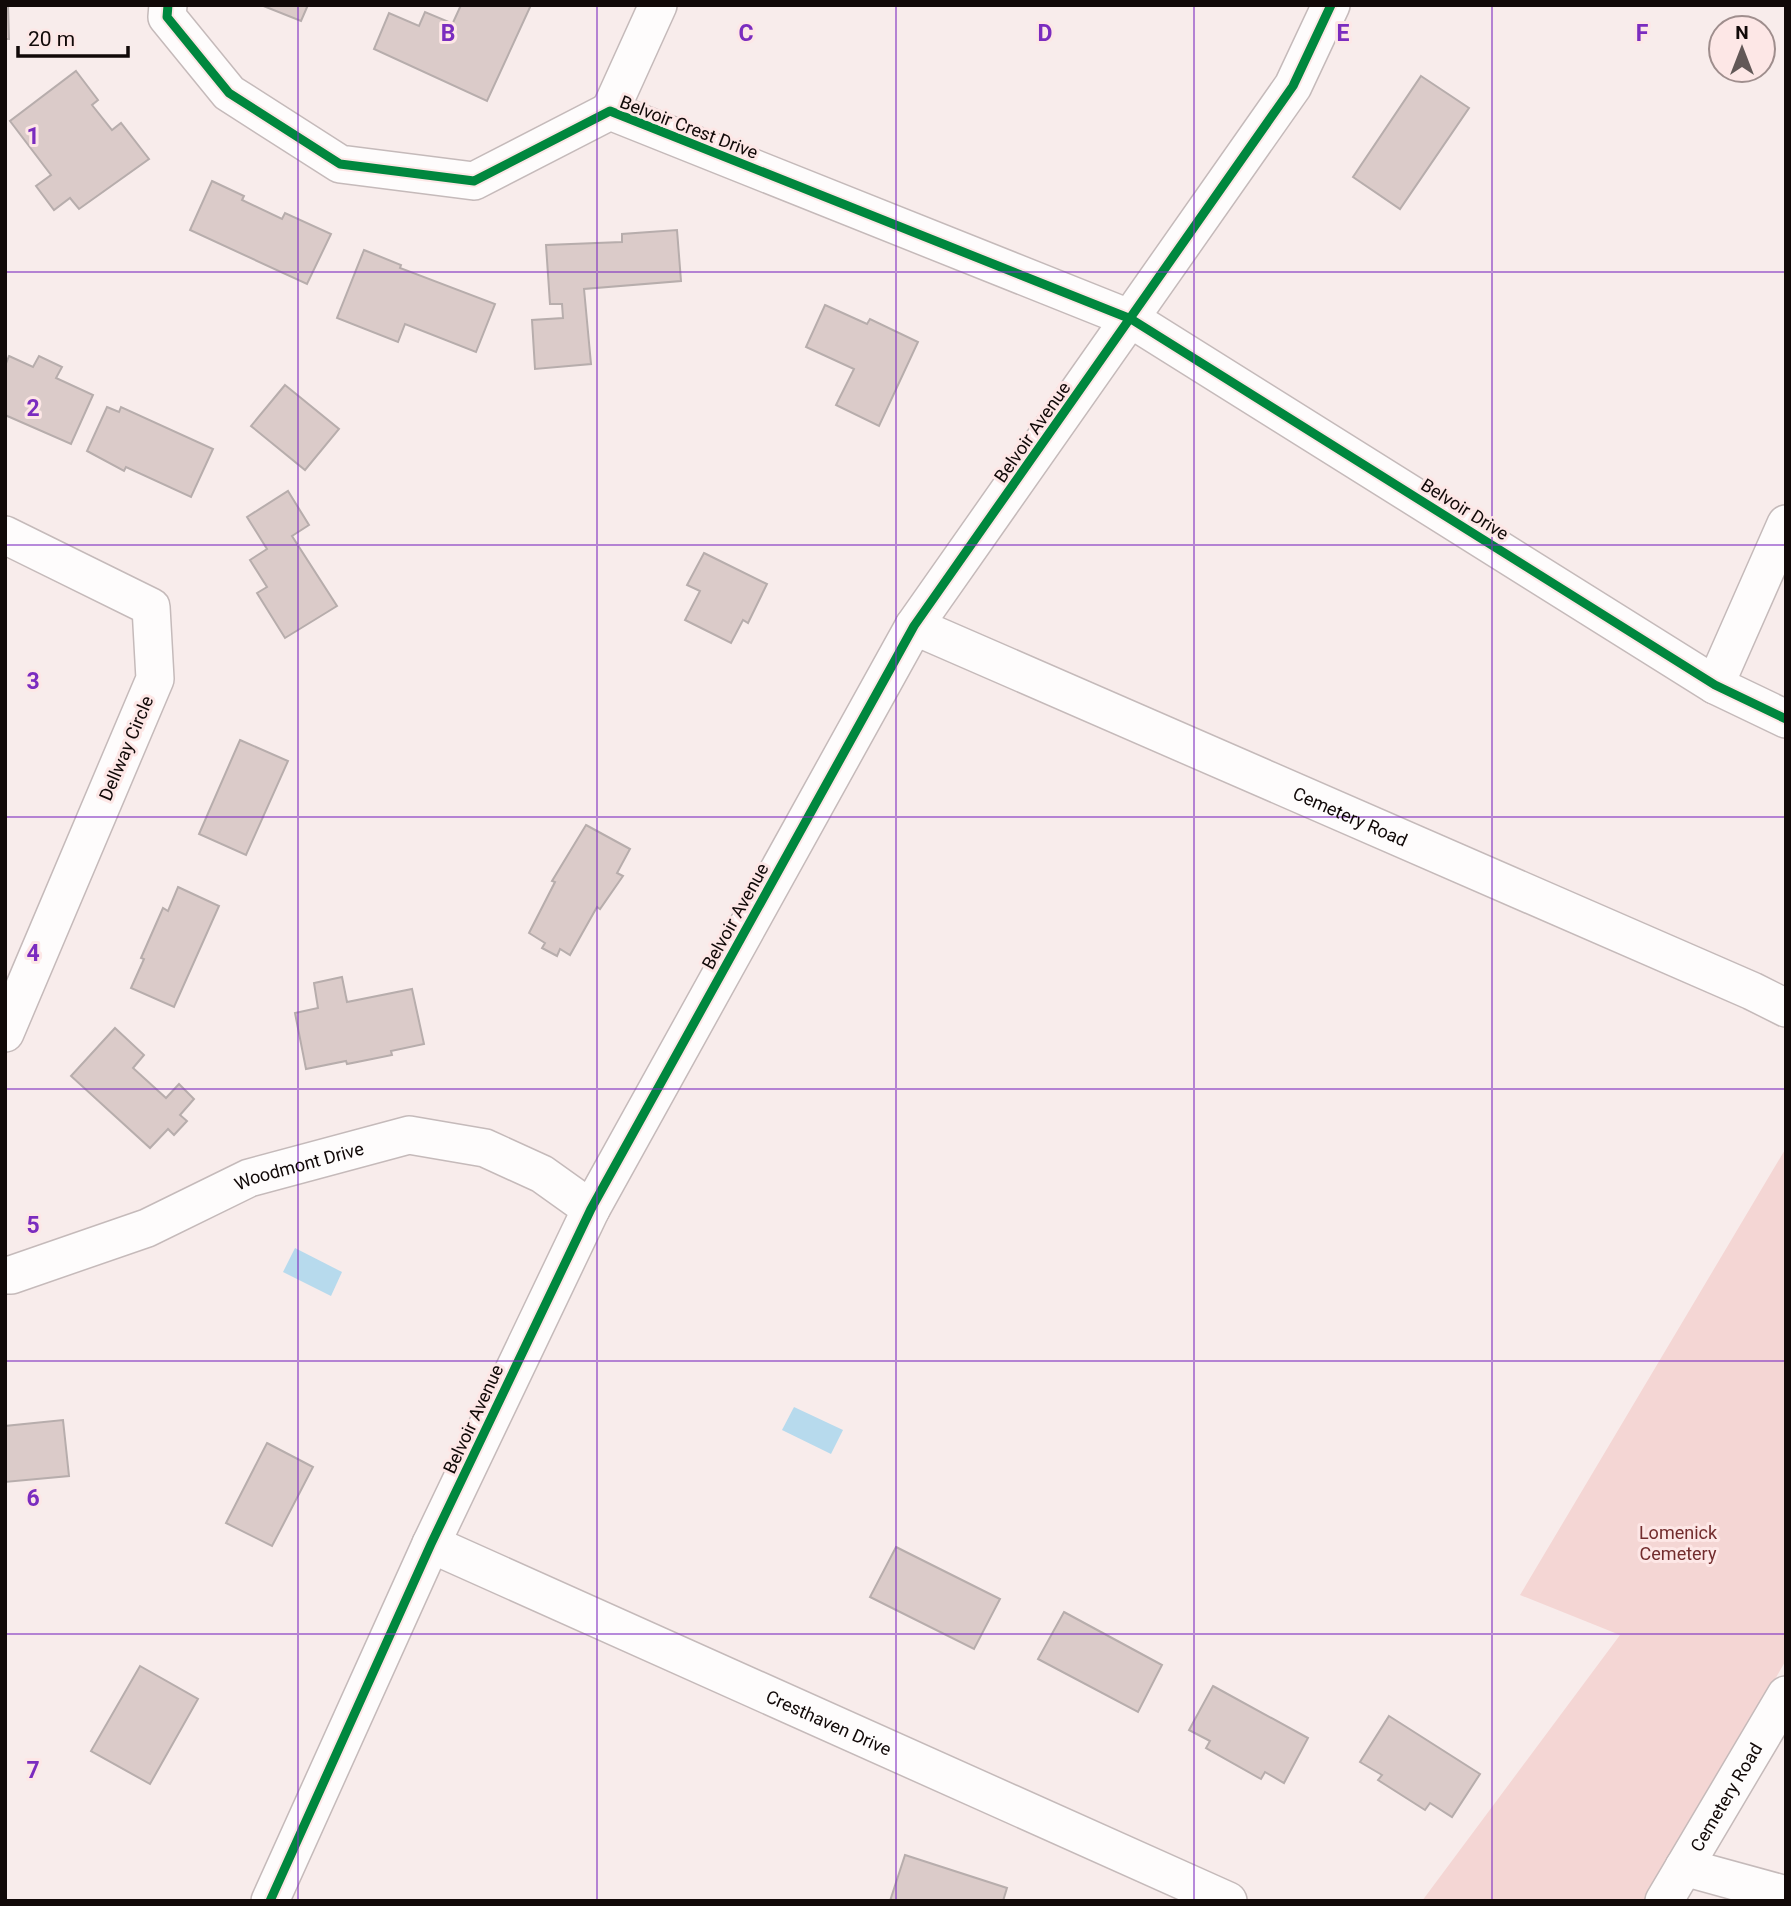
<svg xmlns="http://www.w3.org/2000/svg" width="1791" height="1906" font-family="Roboto,sans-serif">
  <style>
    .green { fill: #f4d6d4 }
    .water { fill: #b7daed }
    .building { fill: #dbcbc9; stroke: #b7adac; stroke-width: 2 }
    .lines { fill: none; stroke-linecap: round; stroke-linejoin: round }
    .minor-casing { stroke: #c5baba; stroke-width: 40 }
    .minor { stroke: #fefcfc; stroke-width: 37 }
    .cycleway-casing { stroke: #fde7e6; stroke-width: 13 }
    .cycleway { stroke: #00873e; stroke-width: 9 }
    .grid { fill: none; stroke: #7b2cbf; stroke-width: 2; stroke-opacity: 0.55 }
    .labels { text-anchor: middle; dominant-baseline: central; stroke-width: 6; stroke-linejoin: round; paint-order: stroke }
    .street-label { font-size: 18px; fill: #110908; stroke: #fde7e6 }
    .park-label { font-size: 18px; fill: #722c2d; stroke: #fde7e6 }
    .grid-label { font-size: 23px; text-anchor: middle; font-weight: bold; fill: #7b2cbf; stroke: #fde7e6; stroke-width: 6; stroke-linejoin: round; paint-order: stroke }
  </style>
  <rect width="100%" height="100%" fill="#f8eceb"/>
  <!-- green -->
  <polygon class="green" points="1786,1148 1786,1660 1649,1901 1422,1901 1620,1635 1520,1595"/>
  <!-- water -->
  <g class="water">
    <polygon points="295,1248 342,1272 331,1296 283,1272"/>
    <polygon points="794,1407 843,1430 831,1454 782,1430"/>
  </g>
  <!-- building -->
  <g class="building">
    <polygon points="5,5 8,5 9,39 5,39"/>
    <polygon points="261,5 308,5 301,21"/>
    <polygon points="461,5 531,5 487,101 374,49 389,13 419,26 425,12 449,22 448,26 451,27"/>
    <polygon points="76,71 98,100 92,105 112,130 121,123 149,159 79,209 70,198 54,210 36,186 51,175 10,121"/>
    <polygon points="1421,76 1469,108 1400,209 1353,177"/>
    <polygon points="212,181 244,196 242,200 282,219 285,213 331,234 307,284 190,230"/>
    <polygon points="677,230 681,281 584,289 591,364 535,369 532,320 563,318 562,304 550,304 546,245 622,242 622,234"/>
    <polygon points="364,250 401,265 400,268 495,304 476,352 405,324 398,342 337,318"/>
    <polygon points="825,305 867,324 870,319 918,342 879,426 836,405 854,369 806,347"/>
    <polygon points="9,356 33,367 39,356 62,367 56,378 93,395 71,444 5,415 5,366"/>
    <polygon points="285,385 339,429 305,470 251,426"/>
    <polygon points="107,407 119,412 121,407 213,449 191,497 126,467 124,471 87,451"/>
    <polygon points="288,491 309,525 292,536 337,606 285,638 257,593 267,587 250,560 267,549 247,517"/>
    <polygon points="704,553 767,584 748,623 743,620 731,643 685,620 700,591 687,585"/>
    <polygon points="240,740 288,761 246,855 199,834"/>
    <polygon points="586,825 630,849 617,873 623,876 600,909 597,907 570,955 560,949 557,956 542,948 545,943 529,933 555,882 552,881"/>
    <polygon points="178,887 219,906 174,1007 131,988 144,959 141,958 163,908 168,911"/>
    <polygon points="342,977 347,1002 412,989 424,1044 391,1051 392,1055 347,1064 346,1061 306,1069 295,1013 318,1008 314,983"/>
    <polygon points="115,1028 144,1055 133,1068 166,1098 179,1084 194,1099 180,1115 187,1121 174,1135 168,1129 150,1148 71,1076"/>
    <polygon points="63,1420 69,1476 5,1482 5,1426"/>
    <polygon points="267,1443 313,1467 272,1546 226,1523"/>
    <polygon points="896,1547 1000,1599 974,1649 870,1597"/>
    <polygon points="1064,1612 1162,1665 1138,1712 1038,1659"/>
    <polygon points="140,1666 198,1699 150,1784 91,1751"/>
    <polygon points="1213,1686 1308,1738 1284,1783 1265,1772 1261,1779 1206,1748 1210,1741 1189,1730"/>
    <polygon points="1389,1716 1480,1774 1452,1817 1430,1803 1425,1810 1378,1780 1382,1775 1360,1762"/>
    <polygon points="905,1855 1007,1888 1003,1901 890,1901"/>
  </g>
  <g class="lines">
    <!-- minor casing -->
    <g class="minor-casing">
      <g id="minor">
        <polyline points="168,5 167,17 229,93 340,164 474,181 610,111 1131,319 1715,685 1786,719"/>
        <polyline points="610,111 658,5"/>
        <polyline points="5,535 151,607 155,679 5,1033"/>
        <path id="s1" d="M 914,626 L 1752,991 L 1786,1008"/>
        <polyline points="1715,685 1786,524"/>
        <path id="s2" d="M 5,1275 L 11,1275 L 147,1228 L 249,1178 L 409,1135 L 485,1148 L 542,1174 L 591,1209"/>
        <path id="s3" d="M 431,1544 L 1228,1901"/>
        <polyline points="1684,1867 1786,1895"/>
        <polyline points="270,1901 431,1544 591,1209 914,626 1293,86 1331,5"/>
        <path id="s4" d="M 1664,1901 L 1786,1695"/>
      </g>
    </g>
    <!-- minor -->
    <use href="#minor" class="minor"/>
    <!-- cycleway casing -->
    <g class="cycleway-casing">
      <g id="cycleway">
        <polyline points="168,5 167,17 229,93 340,164 474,181 610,111 1131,319 1715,685 1786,719"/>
        <polyline points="270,1901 431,1544 591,1209 914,626 1293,86 1331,5"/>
      </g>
    </g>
    <!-- cycleway -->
    <use href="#cycleway" class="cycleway"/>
  </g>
  <!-- grid -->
  <path class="grid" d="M 298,5 L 298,1901M 597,5 L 597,1901M 896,5 L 896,1901M 1194,5 L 1194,1901M 1492,5 L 1492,1901M 5,272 L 1786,272M 5,545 L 1786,545M 5,817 L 1786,817M 5,1089 L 1786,1089M 5,1361 L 1786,1361M 5,1634 L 1786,1634"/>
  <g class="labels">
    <!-- street labels -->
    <g class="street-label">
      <text transform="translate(689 127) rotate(21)">Belvoir Crest Drive</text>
      <text transform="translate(1032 432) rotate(-55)">Belvoir Avenue</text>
      <text transform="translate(1465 509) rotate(32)">Belvoir Drive</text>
      <text transform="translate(126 748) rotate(-67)">Dellway Circle</text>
      <text stroke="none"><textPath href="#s1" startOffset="476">Cemetery Road</textPath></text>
      <text transform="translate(735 916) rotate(-61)">Belvoir Avenue</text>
      <text stroke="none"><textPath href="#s2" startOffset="315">Woodmont Drive</textPath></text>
      <text transform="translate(473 1419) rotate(-65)">Belvoir Avenue</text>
      <text stroke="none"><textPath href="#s3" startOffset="436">Cresthaven Drive</textPath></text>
      <text stroke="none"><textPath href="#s4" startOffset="121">Cemetery Road</textPath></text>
    </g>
    <!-- park labels -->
    <g class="park-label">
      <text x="1678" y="1532">Lomenick<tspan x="1678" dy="21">Cemetery</tspan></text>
    </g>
  </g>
  <g class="grid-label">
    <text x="448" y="41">B</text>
    <text x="746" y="41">C</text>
    <text x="1045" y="41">D</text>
    <text x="1343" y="41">E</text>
    <text x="1642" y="41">F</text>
    <text x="33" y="144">1</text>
    <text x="33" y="416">2</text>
    <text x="33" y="689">3</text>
    <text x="33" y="961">4</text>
    <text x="33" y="1233">5</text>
    <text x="33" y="1506">6</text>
    <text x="33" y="1778">7</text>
  </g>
  <!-- border -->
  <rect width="1791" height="1906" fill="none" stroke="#110908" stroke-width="14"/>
  <!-- north arrow -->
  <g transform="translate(1742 49)"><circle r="33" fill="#fde7e6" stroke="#9f8e8d" stroke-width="2"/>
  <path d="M0-5L12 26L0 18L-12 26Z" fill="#625857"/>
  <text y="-10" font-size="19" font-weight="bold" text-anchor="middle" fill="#110908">N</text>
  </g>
  <!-- scale -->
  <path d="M18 46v10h110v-10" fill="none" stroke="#110908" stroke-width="3.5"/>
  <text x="28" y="46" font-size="21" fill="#110908" stroke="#fde7e6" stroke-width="5" paint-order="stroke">20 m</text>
</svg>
